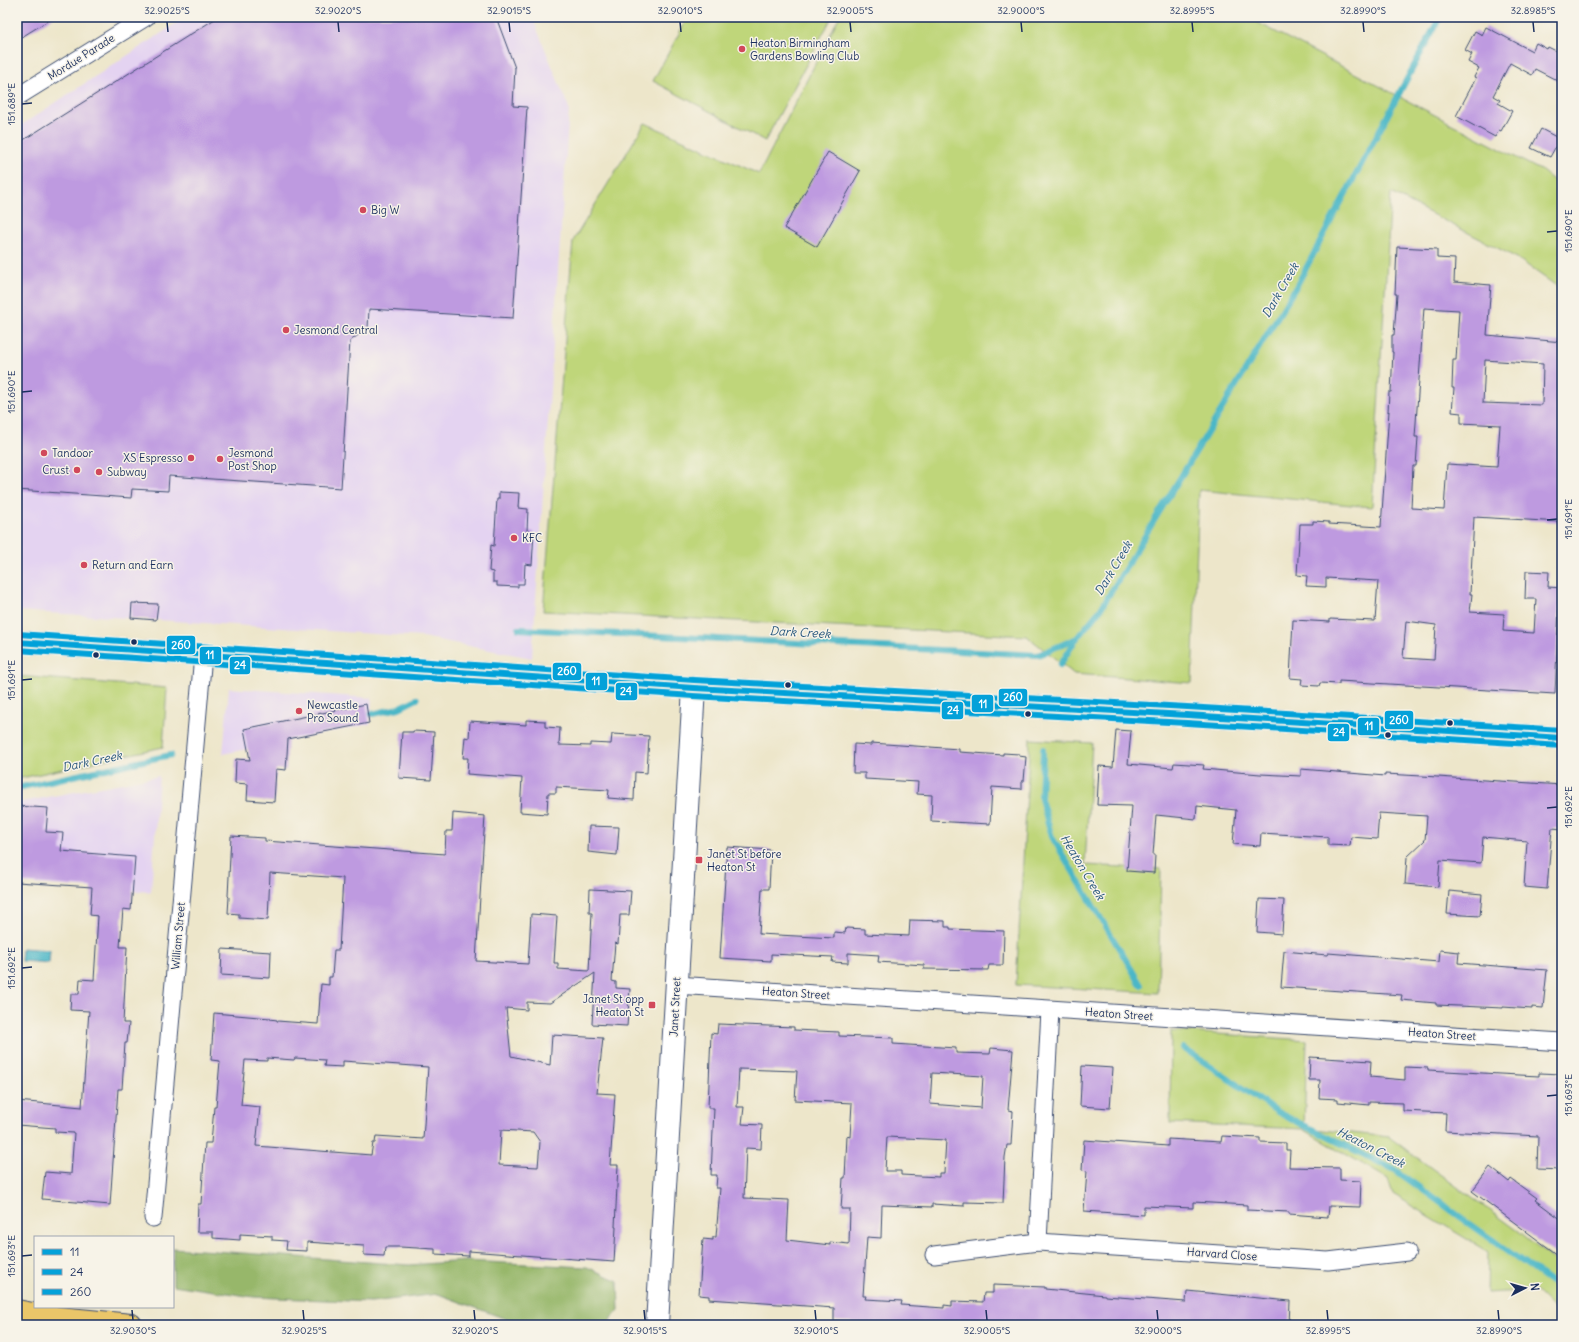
<svg xmlns="http://www.w3.org/2000/svg" width="1579" height="1342" font-family="Delius,sans-serif">
  <style>
    .built { fill: #e4d3f1 }
    .green { fill: #bfd67a; stroke: #6d826c }
    .forest { fill: #97b76a; stroke: #597364 }
    .water { fill: #4bb7c7; stroke: #337392 }
    .lines { fill: none; stroke-linecap: round; stroke-linejoin: round }
    .stream { stroke: #4bb7c7; stroke-width: 6 }
    .building { fill: #be9ae0; fill-rule: evenodd }
    .minor-casing { stroke: #3a4a6e; stroke-width: 19 }
    .tertiary-casing { stroke: #3a4a6e; stroke-width: 24 }
    .secondary-casing { stroke: #3a4a6e; stroke-width: 24 }
    .motorway-casing { stroke: #3a4a6e; stroke-width: 24 }
    .minor { stroke: #fff; stroke-width: 17 }
    .tertiary { stroke: #fff; stroke-width: 22 }
    .secondary { stroke: #f7e8c3; stroke-width: 22 }
    .motorway { stroke: #eac669; stroke-width: 22 }
    .bus-1-casing { stroke: #f7f3e8; stroke-width: 9 }
    .bus-2-casing { stroke: #f7f3e8; stroke-width: 9 }
    .bus-3-casing { stroke: #f7f3e8; stroke-width: 9 }
    .bus-1 { stroke: #04a1d9; stroke-width: 6 }
    .bus-2 { stroke: #04a1d9; stroke-width: 6 }
    .bus-3 { stroke: #04a1d9; stroke-width: 6 }
    .ticks { fill: none; stroke: #1b2f5e; stroke-width: 1.5 }
    .poi-dot { fill: #d1495b; stroke: #f7f3e8; stroke-width: 1.5 }
    .bus-dot { fill: #1b2f5e; stroke: #f7f3e8; stroke-width: 1.5 }
    .labels { text-anchor: middle; dominant-baseline: central; stroke-width: 3; stroke-linejoin: round; paint-order: stroke }
    .poi-label { font-size: 11px; fill: #1b2f5e; stroke: #f7f3e8; text-anchor: start }
    .street-label { font-size: 11px; fill: #1b2f5e; stroke: #f7f3e8 }
    .water-label { font-size: 12px; font-style: italic; fill: #29587e; stroke: #f7f3e8 }
    .line-badge { stroke: #f7f3e8; stroke-width: 1.5 }
    .badge-label { font-size: 11px; text-anchor: middle; font-weight: bold; fill: #fff }
    .neatline { fill: none; stroke: #1b2f5e; stroke-width: 1.5 }
    .ticks-label { font-size: 10px; text-anchor: middle; fill: #1b2f5e }
  </style>
  <rect width="100%" height="100%" fill="#f7f3e8"/>
  <filter id="ink" filterUnits="userSpaceOnUse"><feTurbulence type="fractalNoise" baseFrequency=".025" numOctaves="2"/><feDisplacementMap in="SourceGraphic" scale="8" xChannelSelector="R" yChannelSelector="G"/><feConvolveMatrix kernelMatrix="1 2 1 2 8 2 1 2 1" color-interpolation-filters="sRGB"/></filter>
  <filter id="wash" filterUnits="userSpaceOnUse"><feTurbulence type="fractalNoise" baseFrequency=".012" numOctaves="4" result="noise"/><feDisplacementMap in="SourceGraphic" scale="16" xChannelSelector="R" yChannelSelector="G"/><feGaussianBlur stdDeviation="0.9" result="paint"/><feColorMatrix in="noise" values="0 0 0 0 0 0 0 0 0 0 0 0 0 0 0 0 0 1.4 0 .05"/><feComposite in="paint" operator="in"/></filter>
  <g filter="url(#wash)">
    <rect width="100%" height="100%" fill="#ede6ca"/>
    <!-- built -->
    <g class="built">
      <polygon points="186,17 532,17 569,108 532,658 423,637 17,611 17,128"/>
      <polygon points="229,688 372,698 370,724 223,754"/>
      <polygon points="159,776 151,892 17,883 17,803"/>
    </g>
    <!-- green -->
    <g class="green">
      <polygon points="688,17 832,17 765,141 653,81"/>
      <polygon points="839,17 1247,17 1542,171 1562,187 1562,290 1517,258 1391,193 1372,507 1199,490 1192,683 1074,674 1027,636 543,611 573,241 645,123 759,174"/>
      <polygon points="17,676 167,688 163,747 17,779"/>
      <polygon points="1030,739 1092,743 1085,865 1161,869 1158,993 1016,985"/>
      <polygon points="1171,1031 1307,1040 1304,1128 1389,1137 1516,1230 1562,1267 1562,1317 1535,1290 1487,1293 1488,1252 1393,1194 1388,1179 1303,1129 1170,1123"/>
    </g>
    <!-- forest -->
    <polygon class="forest" points="173,1248 409,1265 466,1261 587,1267 618,1281 619,1310 606,1325 554,1325 506,1319 438,1294 371,1302 254,1297 173,1285"/>
    <!-- water -->
    <polygon class="water" points="22,948 50,950 49,963 21,961"/>
    <g class="lines">
      <!-- stream -->
      <g class="stream">
        <polyline points="519,629 1038,655 1077,638 1100,610 1297,285 1440,17"/>
        <polyline points="1060,665 1077,638"/>
        <polyline points="372,714 399,708 417,699"/>
        <polyline points="1043,749 1041,799 1052,837 1141,985"/>
        <polyline points="17,788 171,755"/>
        <polyline points="1183,1048 1279,1113 1395,1170 1562,1290"/>
      </g>
    </g>
    <g id="blocks">
      <!-- building -->
      <g class="building">
        <polygon points="17,17 54,17 17,40"/>
        <polygon points="218,17 496,17 515,68 513,106 527,107 513,318 369,309 368,328 350,341 341,488 169,476 168,491 132,489 131,498 17,490 17,144"/>
        <polygon points="1486,27 1532,51 1536,43 1547,49 1548,47 1562,54 1562,83 1535,69 1532,75 1510,63 1493,96 1500,100 1498,103 1512,111 1501,131 1499,130 1495,137 1456,116 1476,78 1474,77 1479,68 1468,62 1472,54 1465,50 1475,31 1482,35"/>
        <polygon points="1541,129 1560,139 1550,157 1531,148"/>
        <polygon points="828,152 860,171 817,247 784,228"/>
        <path d="M 1397,247 L 1437,249 L 1437,258 L 1455,259 L 1454,282 L 1491,285 L 1487,335 L 1562,342 L 1562,522 L 1474,517 L 1470,594 L 1472,594 L 1470,612 L 1504,614 L 1503,631 L 1534,633 L 1536,599 L 1525,599 L 1526,571 L 1549,572 L 1548,587 L 1562,588 L 1562,607 L 1559,606 L 1555,694 L 1339,681 L 1339,684 L 1320,683 L 1319,686 L 1301,685 L 1302,679 L 1290,678 L 1293,620 L 1330,622 L 1330,619 L 1375,621 L 1378,581 L 1326,578 L 1326,587 L 1306,586 L 1307,576 L 1297,575 L 1300,524 L 1313,524 L 1313,521 L 1329,522 L 1329,524 L 1381,527 L 1389,411 L 1388,412 L 1389,392 L 1391,392 L 1393,352 L 1392,352 L 1392,335 L 1394,335 L 1397,294 L 1395,294 ZM 1424,308 L 1459,310 L 1456,360 L 1453,360 L 1452,388 L 1454,388 L 1452,412 L 1461,413 L 1461,423 L 1500,425 L 1497,467 L 1447,464 L 1444,510 L 1411,508 L 1413,466 L 1416,466 L 1418,437 L 1415,437 ZM 1485,360 L 1543,364 L 1542,405 L 1483,403 ZM 1406,621 L 1436,625 L 1434,660 L 1403,658 Z"/>
        <polygon points="499,492 519,493 518,508 528,509 527,531 534,532 532,565 525,564 524,584 518,584 518,587 497,586 497,582 493,582 493,572 489,571 491,545 494,546 497,499 499,499"/>
        <polygon points="132,603 158,604 156,620 131,618"/>
        <polygon points="366,704 369,723 288,739 286,770 276,769 274,802 247,800 248,784 235,783 236,759 250,760 244,729"/>
        <polygon points="526,720 545,721 545,727 560,728 559,745 590,746 590,743 611,744 612,734 649,736 647,773 635,772 634,800 608,798 609,790 556,787 556,793 548,793 547,814 520,812 522,778 467,774 468,758 463,758 465,737 469,738 470,721 526,725"/>
        <polygon points="1116,730 1131,731 1128,764 1173,768 1174,763 1204,765 1203,769 1260,774 1301,776 1301,769 1385,776 1385,774 1422,776 1562,785 1562,829 1552,828 1547,889 1524,887 1527,841 1483,837 1481,863 1440,860 1438,887 1405,884 1407,857 1425,840 1427,816 1379,813 1377,839 1351,837 1350,846 1328,845 1328,837 1261,833 1260,846 1233,844 1236,810 1197,806 1196,819 1156,815 1153,855 1155,855 1154,873 1127,871 1132,806 1097,805 1099,766 1113,767"/>
        <polygon points="413,731 434,732 431,780 399,778 402,732 413,732"/>
        <polygon points="871,743 959,749 959,752 1003,755 1003,753 1019,754 1019,756 1026,757 1024,781 1022,781 1022,789 992,787 990,824 931,821 932,795 917,794 918,782 865,779 865,773 853,773 854,744 871,745"/>
        <polygon points="17,806 48,808 46,832 63,833 61,851 135,857 131,910 123,909 120,947 127,947 123,1023 129,1023 127,1043 125,1043 122,1089 118,1089 110,1205 42,1199 45,1172 71,1174 74,1133 55,1132 55,1128 17,1125 17,1101 82,1107 89,1011 70,1010 71,994 79,994 80,979 94,980 98,916 90,915 92,887 17,882"/>
        <path d="M 453,813 L 485,816 L 476,961 L 528,964 L 531,914 L 557,916 L 554,963 L 558,963 L 558,969 L 589,971 L 592,913 L 589,913 L 590,889 L 631,891 L 629,915 L 620,915 L 618,944 L 615,943 L 612,981 L 616,982 L 616,988 L 630,989 L 627,1026 L 592,1024 L 595,973 L 550,1003 L 527,1002 L 527,1010 L 506,1008 L 511,1056 L 550,1065 L 552,1035 L 603,1038 L 597,1093 L 615,1094 L 610,1165 L 618,1165 L 615,1227 L 616,1227 L 614,1262 L 469,1251 L 469,1256 L 435,1254 L 435,1249 L 400,1247 L 385,1247 L 384,1256 L 364,1255 L 364,1246 L 307,1242 L 307,1251 L 286,1250 L 287,1241 L 272,1240 L 272,1236 L 240,1234 L 240,1240 L 213,1238 L 213,1232 L 197,1232 L 198,1204 L 201,1204 L 205,1143 L 211,1143 L 214,1107 L 216,1107 L 220,1061 L 211,1060 L 214,1013 L 270,1018 L 270,1019 L 277,1020 L 277,1021 L 318,1024 L 321,984 L 329,985 L 329,977 L 332,977 L 334,950 L 339,950 L 343,878 L 270,873 L 268,920 L 239,918 L 239,914 L 228,913 L 229,897 L 228,896 L 231,836 L 265,838 L 265,841 L 445,854 L 446,831 L 452,831 ZM 267,1058 L 294,1060 L 295,1058 L 325,1060 L 324,1066 L 343,1067 L 343,1061 L 428,1067 L 423,1139 L 376,1136 L 375,1143 L 373,1143 L 371,1155 L 256,1146 L 260,1107 L 241,1105 L 245,1060 L 267,1061 ZM 501,1130 L 533,1132 L 540,1142 L 538,1167 L 499,1165 Z"/>
        <polygon points="589,826 619,827 617,855 588,852"/>
        <polygon points="727,847 771,850 769,889 762,889 759,934 834,938 834,932 845,933 846,928 865,929 865,934 909,936 910,920 945,921 945,927 950,927 950,929 1004,931 1003,965 989,965 988,970 924,969 924,965 878,962 879,955 848,953 848,963 832,962 833,957 771,954 771,961 720,958"/>
        <polygon points="1449,891 1482,894 1480,916 1447,914"/>
        <polygon points="1259,899 1284,900 1282,934 1257,932"/>
        <polygon points="222,949 271,952 270,978 221,975"/>
        <polygon points="1440,950 1459,952 1458,963 1547,970 1543,1008 1532,1007 1532,1009 1503,1007 1503,1008 1436,1005 1436,1003 1401,1000 1402,995 1281,987 1284,951 1327,955 1328,953 1439,962"/>
        <path d="M 718,1024 L 794,1027 L 794,1030 L 839,1032 L 839,1036 L 893,1038 L 893,1044 L 956,1048 L 956,1053 L 990,1054 L 991,1048 L 1013,1050 L 1008,1110 L 1013,1111 L 1011,1145 L 1007,1145 L 1005,1157 L 1003,1203 L 964,1202 L 964,1206 L 932,1204 L 932,1207 L 882,1205 L 881,1238 L 867,1237 L 863,1296 L 866,1296 L 865,1299 L 902,1301 L 901,1305 L 944,1308 L 944,1305 L 952,1306 L 952,1301 L 983,1302 L 984,1293 L 993,1293 L 993,1285 L 1045,1287 L 1045,1289 L 1105,1295 L 1105,1296 L 1186,1302 L 1187,1291 L 1290,1301 L 1289,1325 L 870,1325 L 871,1323 L 834,1321 L 834,1308 L 709,1299 L 709,1296 L 699,1295 L 703,1239 L 713,1240 L 713,1237 L 716,1237 L 720,1188 L 716,1188 L 717,1175 L 711,1175 L 714,1108 L 708,1108 L 711,1033 L 717,1034 ZM 739,1069 L 797,1071 L 795,1100 L 852,1103 L 850,1137 L 847,1136 L 845,1178 L 843,1178 L 841,1209 L 850,1209 L 849,1244 L 830,1242 L 830,1245 L 787,1240 L 789,1200 L 744,1198 L 746,1148 L 761,1149 L 762,1125 L 742,1124 L 744,1107 L 737,1107 ZM 932,1073 L 983,1076 L 981,1108 L 930,1104 ZM 887,1137 L 946,1140 L 944,1173 L 939,1173 L 939,1177 L 901,1175 L 901,1171 L 885,1171 Z"/>
        <polygon points="1310,1057 1371,1061 1370,1077 1405,1080 1405,1067 1428,1068 1428,1070 1500,1074 1539,1076 1539,1073 1562,1074 1562,1170 1537,1169 1538,1136 1445,1131 1446,1113 1403,1111 1403,1103 1369,1102 1369,1105 1338,1102 1338,1099 1319,1098 1320,1080 1309,1080"/>
        <polygon points="1082,1066 1113,1068 1110,1108 1080,1106"/>
        <polygon points="1222,1136 1260,1138 1260,1142 1286,1143 1286,1150 1290,1150 1289,1167 1340,1168 1340,1180 1361,1181 1360,1207 1329,1206 1328,1217 1289,1214 1289,1212 1247,1210 1247,1205 1193,1202 1193,1208 1144,1206 1144,1215 1084,1211 1087,1171 1082,1170 1084,1140 1168,1146 1168,1139 1221,1142"/>
        <polygon points="1490,1167 1509,1182 1511,1179 1537,1198 1535,1200 1562,1220 1562,1258 1472,1191"/>
      </g>
    </g>
  </g>
  <g filter="url(#ink)">
    <use href="#blocks" fill-opacity="0" stroke="#3a4a6e" stroke-width="1"/>
    <g class="lines">
      <!-- minor casing -->
      <g class="minor-casing">
        <g id="minor">
          <polyline points="17,97 146,17"/>
          <polyline points="676,985 1562,1042"/>
          <polyline points="153,1218 203,655"/>
          <polyline points="1038,1242 1050,1010"/>
          <polyline points="934,1255 1038,1242 1328,1261 1407,1252"/>
        </g>
      </g>
      <!-- tertiary casing -->
      <g class="tertiary-casing">
        <polyline id="tertiary" points="657,1325 694,688"/>
      </g>
      <!-- secondary casing -->
      <g class="secondary-casing">
        <polyline id="secondary" points="17,642 694,688 1187,715 1562,738"/>
      </g>
      <!-- motorway casing -->
      <g class="motorway-casing">
        <polyline id="motorway" points="17,1311 48,1317 131,1325"/>
      </g>
      <!-- minor -->
      <use href="#minor" class="minor"/>
      <!-- tertiary -->
      <use href="#tertiary" class="tertiary"/>
      <!-- secondary -->
      <use href="#secondary" class="secondary"/>
      <!-- motorway -->
      <use href="#motorway" class="motorway"/>
      <!-- bus-1 casing -->
      <g class="bus-1-casing">
        <polyline id="bus-1" points="17,642 694,688 1187,715 1562,738"/>
      </g>
      <!-- bus-2 casing -->
      <g class="bus-2-casing">
        <polyline id="bus-2" points="17,650 693,696 1187,723 1562,746"/>
      </g>
      <!-- bus-3 casing -->
      <g class="bus-3-casing">
        <polyline id="bus-3" points="18,634 694,680 1187,707 1562,730"/>
      </g>
      <!-- bus-1 -->
      <use href="#bus-1" class="bus-1"/>
      <!-- bus-2 -->
      <use href="#bus-2" class="bus-2"/>
      <!-- bus-3 -->
      <use href="#bus-3" class="bus-3"/>
    </g>
  </g>
  <!-- ticks -->
  <path class="ticks" d="M 167,22 L 168,32M 338,22 L 339,32M 509,22 L 510,32M 680,22 L 681,32M 850,22 L 851,32M 1021,22 L 1022,32M 1192,22 L 1193,32M 1363,22 L 1364,32M 1533,22 L 1534,32M 22,104 L 32,103M 1547,232 L 1557,231M 22,392 L 32,391M 1547,520 L 1557,519M 22,680 L 32,679M 1547,808 L 1557,807M 22,968 L 32,967M 1547,1096 L 1557,1095M 22,1256 L 32,1255M 132,1310 L 133,1320M 303,1310 L 304,1320M 474,1310 L 475,1320M 644,1310 L 645,1320M 815,1310 L 816,1320M 986,1310 L 987,1320M 1157,1310 L 1158,1320M 1327,1310 L 1328,1320M 1498,1310 L 1499,1320"/>
  <!-- markers -->
  <g class="poi-dot">
    <circle cx="742" cy="49" r="4"/>
    <circle cx="363" cy="210" r="4"/>
    <circle cx="286" cy="330" r="4"/>
    <circle cx="44" cy="453" r="4"/>
    <circle cx="191" cy="458" r="4"/>
    <circle cx="220" cy="459" r="4"/>
    <circle cx="77" cy="470" r="4"/>
    <circle cx="99" cy="472" r="4"/>
    <circle cx="514" cy="538" r="4"/>
    <circle cx="84" cy="565" r="4"/>
    <circle cx="299" cy="711" r="4"/>
    <rect x="695" y="856" width="8" height="8" rx="2"/>
    <rect x="648" y="1001" width="8" height="8" rx="2"/>
  </g>
  <g class="bus-dot">
    <circle cx="134" cy="642" r="3.5"/>
    <circle cx="96" cy="655" r="3.5"/>
    <circle cx="788" cy="685" r="3.5"/>
    <circle cx="1028" cy="714" r="3.5"/>
    <circle cx="1450" cy="723" r="3.5"/>
    <circle cx="1388" cy="735" r="3.5"/>
  </g>
  <g class="labels">
    <!-- poi labels -->
    <g class="poi-label">
      <text x="750" y="43">Heaton Birmingham<tspan x="750" dy="13">Gardens Bowling Club</tspan></text>
      <text x="371" y="210">Big W</text>
      <text x="294" y="330">Jesmond Central</text>
      <text x="52" y="453">Tandoor</text>
      <text x="228" y="453">Jesmond<tspan x="228" dy="13">Post Shop</tspan></text>
      <text x="183" y="458" text-anchor="end">XS Espresso</text>
      <text x="69" y="470" text-anchor="end">Crust</text>
      <text x="107" y="472">Subway</text>
      <text x="522" y="538">KFC</text>
      <text x="92" y="565">Return and Earn</text>
      <text x="307" y="705">Newcastle<tspan x="307" dy="13">Pro Sound</tspan></text>
      <text x="707" y="854">Janet St before<tspan x="707" dy="13">Heaton St</tspan></text>
      <text x="644" y="999" text-anchor="end">Janet St opp<tspan x="644" dy="13">Heaton St</tspan></text>
    </g>
    <!-- street labels -->
    <g class="street-label">
      <text transform="translate(81 57) rotate(-32)">Mordue Parade</text>
      <text transform="translate(178 936) rotate(-85)">William Street</text>
      <text transform="translate(796 993) rotate(4)">Heaton Street</text>
      <text transform="translate(675 1007) rotate(-87)">Janet Street</text>
      <text transform="translate(1119 1014) rotate(4)">Heaton Street</text>
      <text transform="translate(1442 1034) rotate(4)">Heaton Street</text>
      <text transform="translate(1222 1254) rotate(4)">Harvard Close</text>
    </g>
    <!-- water labels -->
    <g class="water-label">
      <text transform="translate(1280 290) rotate(-60)">Dark Creek</text>
      <text transform="translate(1113 568) rotate(-59)">Dark Creek</text>
      <text transform="translate(800 632) rotate(3)">Dark Creek</text>
      <text transform="translate(92 761) rotate(-12)">Dark Creek</text>
      <text transform="translate(1083 867) rotate(59)">Heaton Creek</text>
      <text transform="translate(1371 1147) rotate(27)">Heaton Creek</text>
    </g>
  </g>
  <g class="line-badge">
    <rect x="166" y="635" width="30" height="20" rx="4" fill="#04a1d9"/>
    <rect x="199" y="646" width="23" height="19" rx="4" fill="#04a1d9"/>
    <rect x="229" y="656" width="22" height="19" rx="4" fill="#04a1d9"/>
    <rect x="552" y="662" width="30" height="19" rx="4" fill="#04a1d9"/>
    <rect x="585" y="672" width="23" height="19" rx="4" fill="#04a1d9"/>
    <rect x="615" y="682" width="23" height="19" rx="4" fill="#04a1d9"/>
    <rect x="998" y="688" width="30" height="19" rx="4" fill="#04a1d9"/>
    <rect x="971" y="694" width="23" height="19" rx="4" fill="#04a1d9"/>
    <rect x="941" y="701" width="23" height="19" rx="4" fill="#04a1d9"/>
    <rect x="1384" y="710" width="30" height="20" rx="4" fill="#04a1d9"/>
    <rect x="1357" y="717" width="23" height="19" rx="4" fill="#04a1d9"/>
    <rect x="1327" y="723" width="23" height="19" rx="4" fill="#04a1d9"/>
  </g>
  <g class="badge-label">
    <text x="181" y="649">260</text>
    <text x="210" y="659">11</text>
    <text x="240" y="669">24</text>
    <text x="567" y="675">260</text>
    <text x="596" y="685">11</text>
    <text x="626" y="695">24</text>
    <text x="1013" y="701">260</text>
    <text x="983" y="708">11</text>
    <text x="953" y="714">24</text>
    <text x="1399" y="724">260</text>
    <text x="1369" y="730">11</text>
    <text x="1339" y="736">24</text>
  </g>
  <!-- margin -->
  <rect width="1579" height="1342" fill="none" stroke="#f7f3e8" stroke-width="44"/>
  <!-- legend -->
  <rect x="34" y="1236" width="140" height="72" fill="#f7f3e8" stroke="#9fa5b1"/>
  <rect x="42" y="1249" width="20" height="6" fill="#04a1d9" stroke="#9fa5b1"/>
  <text x="70" y="1256" font-size="12" fill="#1b2f5e">11</text>
  <rect x="42" y="1269" width="20" height="6" fill="#04a1d9" stroke="#9fa5b1"/>
  <text x="70" y="1276" font-size="12" fill="#1b2f5e">24</text>
  <rect x="42" y="1289" width="20" height="6" fill="#04a1d9" stroke="#9fa5b1"/>
  <text x="70" y="1296" font-size="12" fill="#1b2f5e">260</text>
  <!-- north arrow -->
  <g transform="translate(1525 1288) rotate(84)" stroke="#f7f3e8" stroke-width="3" paint-order="stroke">
  <path d="M0-3L7 15L0 10L-7 15Z" fill="#1b2f5e"/>
  <text y="-6" font-size="11" font-weight="bold" text-anchor="middle" fill="#1b2f5e">N</text>
  </g>
  <rect x="22" y="22" width="1535" height="1298" class="neatline"/>
  <g class="ticks-label">
    <text x="167" y="14">32.9025°S</text>
    <text x="338" y="14">32.9020°S</text>
    <text x="509" y="14">32.9015°S</text>
    <text x="680" y="14">32.9010°S</text>
    <text x="850" y="14">32.9005°S</text>
    <text x="1021" y="14">32.9000°S</text>
    <text x="1192" y="14">32.8995°S</text>
    <text x="1363" y="14">32.8990°S</text>
    <text x="1533" y="14">32.8985°S</text>
    <text transform="translate(11 104) rotate(-90)" y="4">151.689°E</text>
    <text transform="translate(1568 231) rotate(-90)" y="4">151.690°E</text>
    <text transform="translate(11 392) rotate(-90)" y="4">151.690°E</text>
    <text transform="translate(1568 519) rotate(-90)" y="4">151.691°E</text>
    <text transform="translate(11 680) rotate(-90)" y="4">151.691°E</text>
    <text transform="translate(1568 807) rotate(-90)" y="4">151.692°E</text>
    <text transform="translate(11 968) rotate(-90)" y="4">151.692°E</text>
    <text transform="translate(1568 1095) rotate(-90)" y="4">151.693°E</text>
    <text transform="translate(11 1256) rotate(-90)" y="4">151.693°E</text>
    <text x="133" y="1334">32.9030°S</text>
    <text x="304" y="1334">32.9025°S</text>
    <text x="475" y="1334">32.9020°S</text>
    <text x="645" y="1334">32.9015°S</text>
    <text x="816" y="1334">32.9010°S</text>
    <text x="987" y="1334">32.9005°S</text>
    <text x="1158" y="1334">32.9000°S</text>
    <text x="1328" y="1334">32.8995°S</text>
    <text x="1499" y="1334">32.8990°S</text>
  </g>
</svg>
